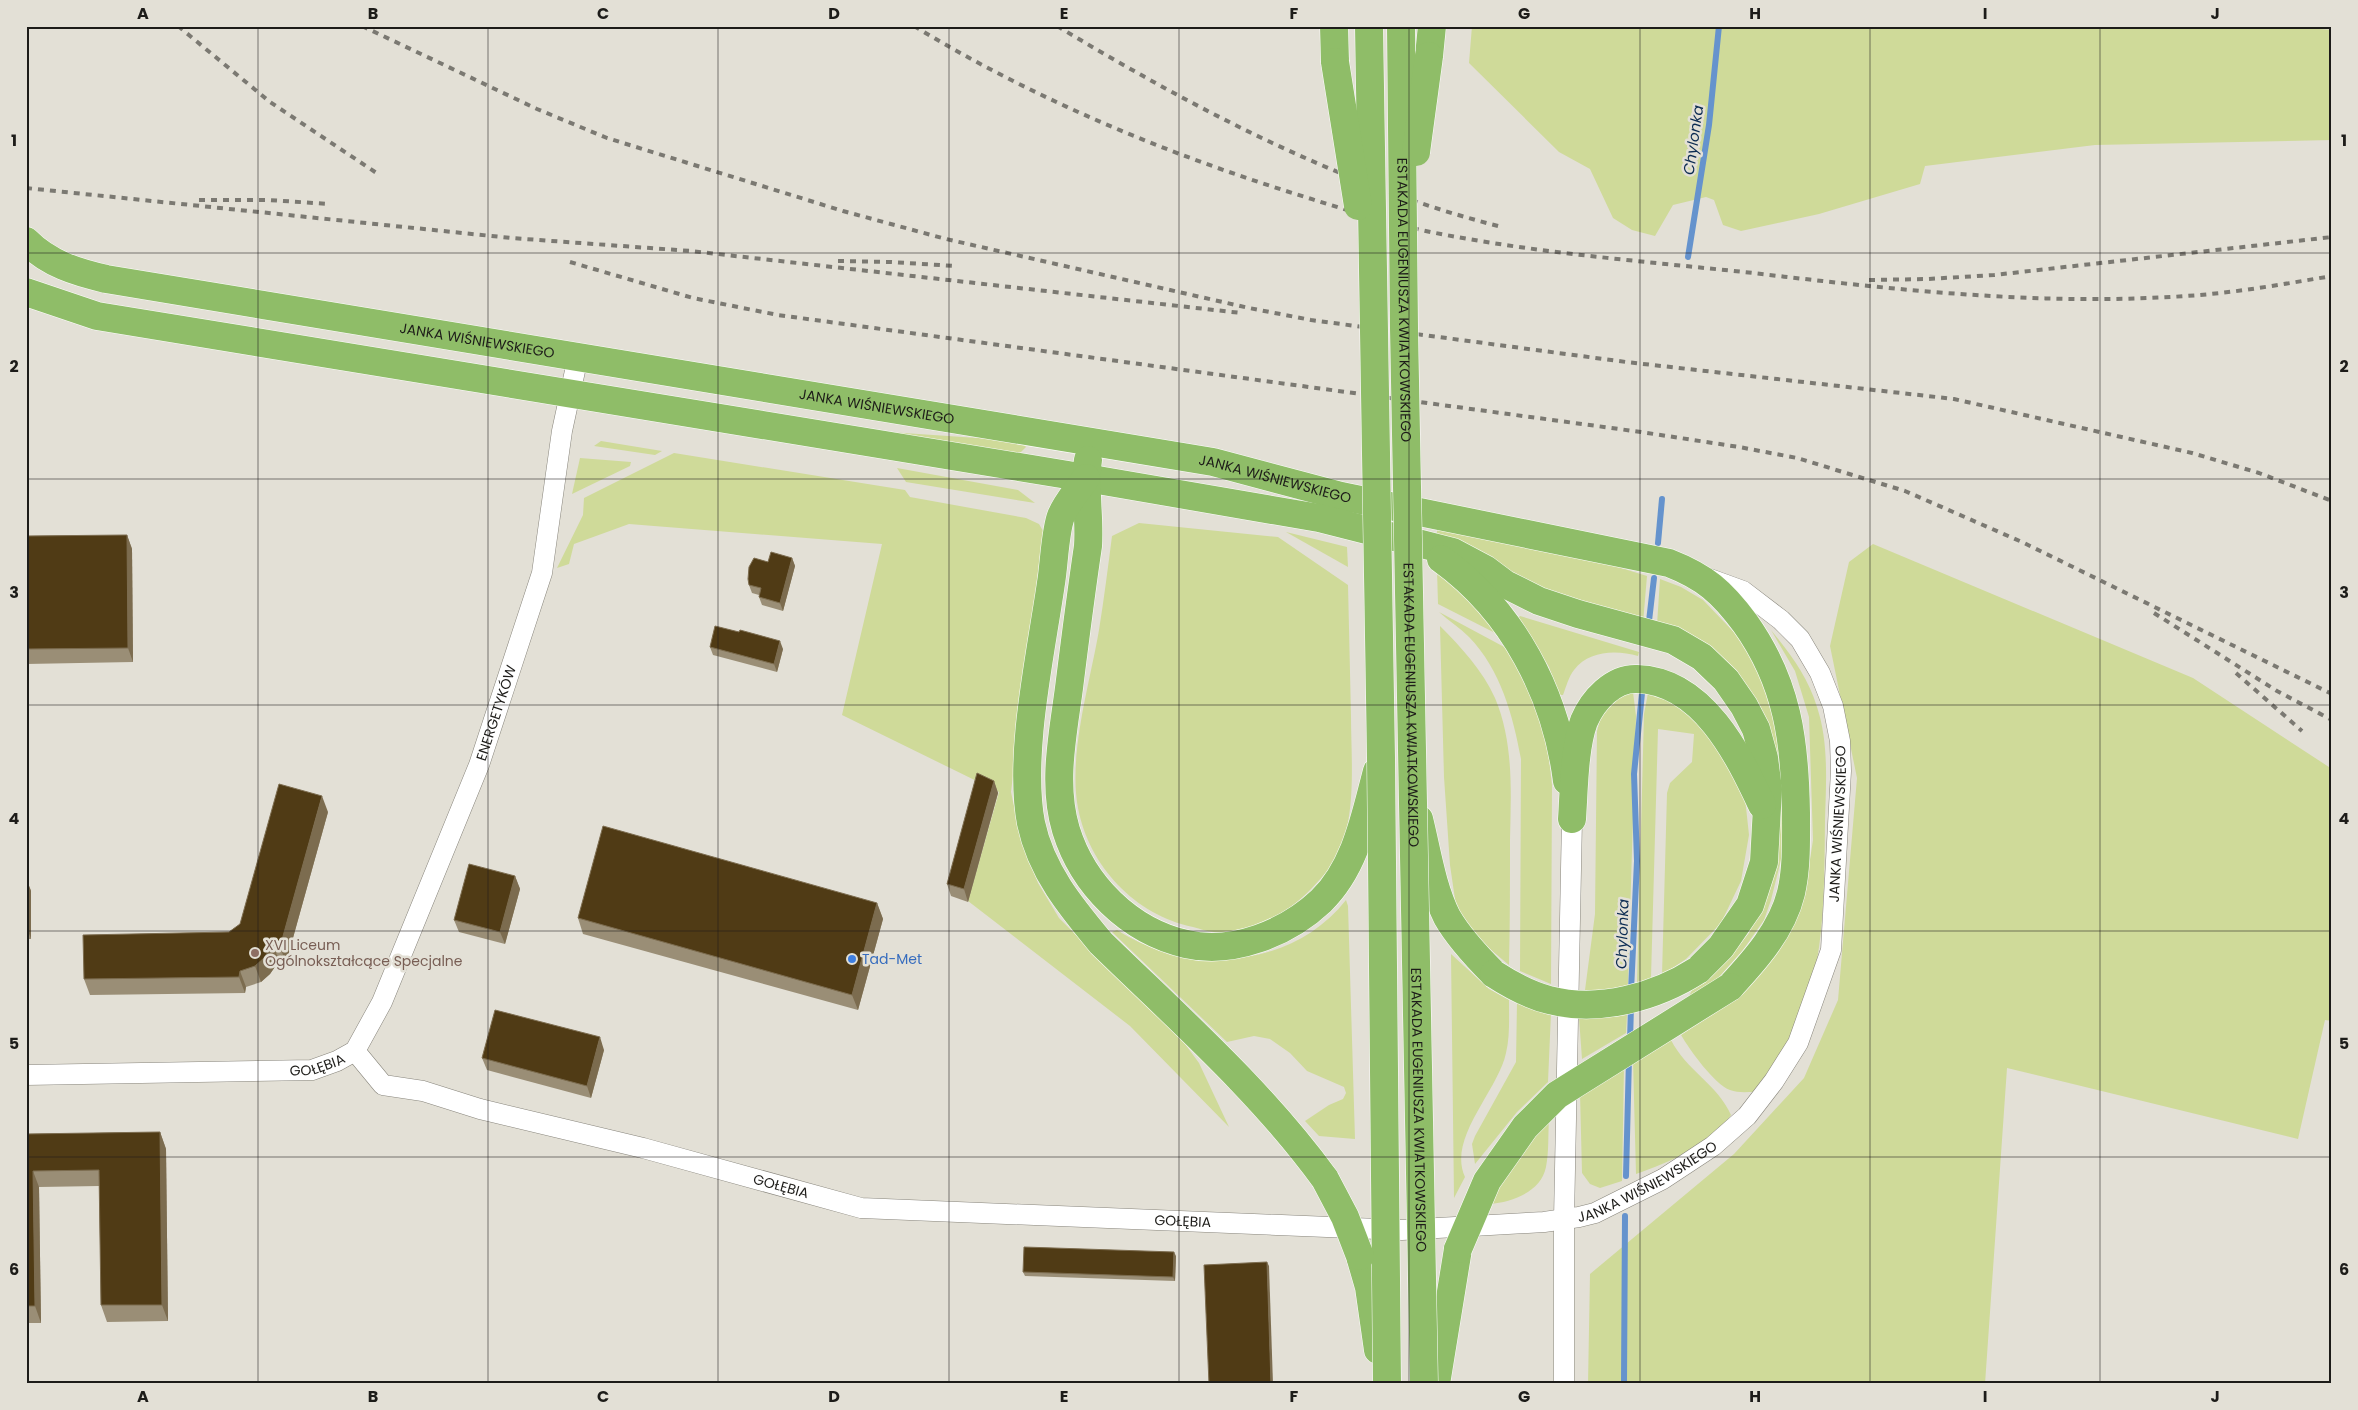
<svg xmlns="http://www.w3.org/2000/svg" width="2358" height="1410" font-family="Poppins,sans-serif">
  <style>
    .green { fill: #cfda99 }
    .lines { fill: none; stroke-linecap: round; stroke-linejoin: round }
    .stream { stroke: #6593cd; stroke-width: 6 }
    .street-casing { stroke: #88857c; stroke-width: 21 }
    .highway-casing { stroke: #fff; stroke-width: 29 }
    .street { stroke: #fff; stroke-width: 20 }
    .highway { stroke: #8fbd68; stroke-width: 28 }
    .rail { stroke: #7b7972; stroke-width: 4; stroke-dasharray: 6 6; stroke-linecap: butt }
    .highway-bridge-casing { stroke: #fff; stroke-width: 29; stroke-linecap: butt }
    .highway-bridge { stroke: #8fbd68; stroke-width: 28 }
    .wall { fill: #9a8e76 }
    .shaded-wall { fill: #7c6c4f }
    .building { fill: #503b15; stroke: #7c6c4f }
    .grid { fill: none; stroke: #1d1c19; stroke-width: 1; stroke-opacity: 0.55 }
    .education-dot { fill: #8d6e63; stroke: #e3e0d6; stroke-width: 2 }
    .shop-dot { fill: #3f7fe0; stroke: #e3e0d6; stroke-width: 2 }
    .labels { text-anchor: middle; dominant-baseline: central; stroke-width: 5; stroke-linejoin: round; paint-order: stroke }
    .street-label { font-size: 14px; fill: #1d1c19; stroke: #e3e0d6 }
    .education-label { font-size: 14px; fill: #785e54; stroke: #e3e0d6; text-anchor: start }
    .shop-label { font-size: 14px; fill: #366cbe; stroke: #e3e0d6; text-anchor: start }
    .water-label { font-size: 15px; font-style: italic; fill: #0c2c52; stroke: #e3e0d6 }
    .neatline { fill: none; stroke: #1d1c19; stroke-width: 2 }
    .grid-label { font-size: 16px; text-anchor: middle; font-weight: bold; fill: #1d1c19 }
  </style>
  <rect width="100%" height="100%" fill="#e3e0d6"/>
  <!-- green -->
  <g class="green">
    <polygon points="1472,26 2283,26 2332,30 2332,140 2095,145 1925,166 1920,184 1819,214 1741,231 1723,225 1714,200 1706,197 1673,205 1655,236 1632,230 1613,218 1590,169 1559,152 1469,63"/>
    <polygon points="889,432 1021,441 1026,447 1018,455"/>
    <polygon points="601,441 662,451 655,455 594,446"/>
    <polygon points="674,453 905,490 910,497 1026,518 1039,524 1043,531 1011,792 1021,840 1038,883 1059,918 1185,1044 1199,1063 1229,1127 1130,1026 968,901 999,792 842,715 882,544 629,524 574,544 569,564 557,568 583,515 584,498"/>
    <polygon points="580,458 631,462 630,466 572,494"/>
    <polygon points="897,468 1018,490 1035,503 906,482"/>
    <path d="M 1139,523 L 1278,537 L 1348,585 C 1349,628 1350,672 1351,716 C 1351,757 1357,816 1338,854 C 1332,868 1321,878 1311,889 C 1287,914 1254,931 1220,932 C 1211,933 1201,929 1193,927 C 1135,915 1089,866 1078,808 C 1068,755 1090,683 1099,630 C 1104,599 1108,567 1112,536 Z"/>
    <polygon points="1437,530 1592,559 1647,576 1643,623 1593,611 1437,540"/>
    <polygon points="1286,532 1347,547 1348,567"/>
    <polygon points="1873,544 2193,678 2332,769 2332,1021 2325,1020 2298,1139 2007,1068 1985,1384 1588,1384 1590,1274 1734,1154 1804,1078 1838,1000 1857,778 1830,646 1849,562"/>
    <polygon points="1437,570 1509,640 1438,604"/>
    <polygon points="1660,579 1681,587 1703,600 1752,651 1780,731 1785,844 1771,900 1764,920 1743,950 1719,977 1695,996 1689,996 1692,990 1727,961 1749,933 1762,906 1772,744 1657,625"/>
    <path d="M 1439,612 L 1508,649 L 1525,679 L 1540,717 L 1549,759 L 1552,785 L 1551,984 L 1520,971 L 1521,759 C 1513,716 1501,670 1469,637 C 1460,628 1449,621 1439,612 Z"/>
    <path d="M 1520,616 L 1639,652 L 1638,656 C 1617,650 1589,650 1574,670 C 1569,676 1566,687 1563,695 L 1559,695 L 1549,667 L 1518,618 Z"/>
    <path d="M 1440,626 C 1461,647 1483,671 1495,698 C 1514,743 1511,793 1510,840 C 1510,882 1510,924 1509,965 L 1472,934 L 1456,906 L 1450,865 L 1444,777 Z"/>
    <path d="M 1771,630 C 1791,655 1808,677 1817,707 C 1829,743 1826,783 1825,821 C 1824,895 1826,971 1792,1040 C 1782,1058 1766,1075 1754,1092 C 1747,1092 1737,1093 1730,1090 C 1715,1085 1689,1049 1681,1035 L 1721,1009 L 1755,980 L 1807,879 L 1813,840 L 1809,717 L 1795,671 Z"/>
    <polygon points="1633,692 1636,716 1628,985 1604,990 1585,990 1595,914 1597,731 1602,713 1609,700"/>
    <polygon points="1648,693 1675,699 1714,734 1745,798 1749,835 1741,881 1721,923 1686,959 1662,975 1667,793 1670,783 1692,762 1694,734 1658,729 1651,978 1637,983 1644,714"/>
    <path d="M 1346,900 L 1348,906 L 1355,1139 L 1319,1136 L 1305,1121 L 1329,1105 L 1343,1099 L 1346,1093 L 1344,1087 L 1307,1071 L 1290,1053 L 1270,1039 L 1254,1036 L 1227,1042 L 1112,932 L 1117,930 C 1188,976 1292,969 1346,900 Z"/>
    <path d="M 1451,954 L 1489,989 L 1509,1000 C 1509,1017 1510,1037 1506,1053 C 1498,1091 1447,1138 1465,1177 L 1454,1198 Z"/>
    <polygon points="1517,1002 1551,1013 1548,1082 1517,1112 1475,1164 1472,1144 1475,1136 1516,1062"/>
    <polygon points="1627,1015 1626,1033 1582,1059 1579,1018"/>
    <path d="M 1671,1040 C 1686,1070 1718,1085 1731,1115 C 1709,1146 1670,1162 1636,1174 L 1633,1060 Z"/>
    <polygon points="1624,1066 1622,1181 1600,1188 1590,1184 1582,1173 1580,1093"/>
    <path d="M 1549,1119 C 1548,1135 1549,1152 1546,1167 C 1541,1192 1512,1202 1490,1204 L 1503,1174 Z"/>
  </g>
  <g class="lines">
    <!-- stream -->
    <g class="stream">
      <polyline points="1688,257 1709,125 1719,26"/>
      <polyline points="1658,543 1662,499"/>
      <polyline points="1649,621 1654,578"/>
      <polyline points="1631,991 1637,861 1634,774 1642,693"/>
      <polyline points="1630,1041 1631,1006"/>
      <polyline points="1626,1176 1629,1058"/>
      <polyline points="1624,1384 1625,1216"/>
    </g>
    <!-- street casing -->
    <g class="street-casing">
      <g id="street">
        <path id="s1" d="M 355,1051 L 383,1085 L 423,1091 L 480,1109 L 643,1148 L 861,1208 L 1402,1230 L 1544,1222 L 1579,1217 L 1595,1213 L 1663,1179 L 1713,1146 L 1747,1116 L 1774,1081 L 1798,1043 L 1831,950 L 1841,771 L 1840,741 L 1833,706 L 1820,673 L 1800,639 L 1781,620 L 1743,591 L 1710,579"/>
        <path id="s2" d="M 26,1075 L 312,1070 L 337,1061 L 355,1051 L 382,1002 L 479,765 L 542,573 L 562,431 L 578,357"/>
        <polyline points="1564,1384 1564,1219 1572,819"/>
      </g>
    </g>
    <!-- highway casing -->
    <g class="highway-casing">
      <g id="highway">
        <polyline points="1334,26 1335,62"/>
        <polyline points="1429,56 1432,26"/>
        <path id="s3" d="M 26,241 C 49,264 76,272 106,279 L 1213,462 L 1341,496 L 1669,563 C 1705,577 1722,592 1745,623 C 1788,683 1795,742 1796,813 C 1796,840 1797,867 1791,893 C 1782,930 1755,960 1730,987"/>
        <polyline points="26,292 97,316 1086,478 1319,518 1453,552 1485,569 1505,584 1539,601 1578,614 1673,640 1702,657 1726,680 1744,706 1756,729 1764,758 1768,789 1764,862 1750,905 1721,947 1698,970"/>
        <path d="M 1088,460 C 1084,488 1090,517 1088,546 C 1081,593 1075,640 1069,688 C 1063,734 1052,784 1066,830 C 1083,885 1129,931 1186,944 C 1233,955 1287,933 1321,901 C 1356,867 1365,816 1377,771"/>
        <path d="M 1086,478 C 1078,490 1066,503 1061,516 C 1055,531 1054,566 1051,583 C 1041,653 1018,755 1031,823 C 1041,871 1071,907 1101,943 C 1179,1019 1261,1091 1325,1179"/>
        <path d="M 1441,559 C 1513,611 1556,694 1567,781"/>
        <path d="M 1419,819 C 1427,851 1432,887 1447,917 C 1459,938 1477,957 1494,974"/>
        <path d="M 1572,819 C 1574,791 1574,748 1584,721 C 1593,700 1613,678 1637,679 C 1703,681 1738,754 1762,805"/>
        <polyline points="1360,1256 1369,1287 1378,1350"/>
        <polyline points="1436,1384 1458,1249"/>
      </g>
    </g>
    <!-- street -->
    <use href="#street" class="street"/>
    <!-- highway -->
    <use href="#highway" class="highway"/>
    <!-- rail -->
    <g class="rail">
      <polyline points="178,26 270,102 378,174"/>
      <polyline points="362,26 537,109 607,138 843,211 946,239 1249,308 1311,320 1626,362 1954,399 2192,453 2259,473 2332,501"/>
      <path d="M 914,26 C 1029,96 1155,149 1283,190 C 1337,207 1391,225 1446,235 C 1547,254 1651,262 1753,273 C 1897,290 2041,306 2186,296 C 2235,293 2284,284 2332,276"/>
      <path d="M 1057,26 C 1197,110 1343,187 1502,227"/>
      <polyline points="26,188 511,238 691,251 1241,313"/>
      <polyline points="199,200 269,200 329,204"/>
      <polyline points="838,261 891,262 955,266"/>
      <polyline points="570,262 693,298 778,315 1641,432 1739,447 1797,458 1905,491 2022,542 2332,694"/>
      <polyline points="1869,280 1928,279 1994,275 2332,237"/>
      <polyline points="2154,613 2277,691 2332,720"/>
      <polyline points="2236,673 2302,731"/>
    </g>
    <!-- highway-bridge casing -->
    <g class="highway-bridge-casing">
      <g id="highway-bridge">
        <polyline points="1369,26 1381,758 1387,1384"/>
        <path id="s4" d="M 1401,26 L 1404,328 L 1424,1384"/>
        <polyline points="1335,62 1358,206"/>
        <polyline points="1416,152 1429,56"/>
        <path d="M 1494,974 C 1511,985 1529,995 1549,1000 C 1599,1013 1656,997 1698,970"/>
        <polyline points="1325,1179 1345,1217 1360,1256"/>
        <polyline points="1458,1249 1487,1181 1525,1127 1557,1095 1730,987"/>
      </g>
    </g>
    <!-- highway-bridge -->
    <use href="#highway-bridge" class="highway-bridge"/>
  </g>
  <!-- wall -->
  <g class="wall">
    <polygon points="127,535 132,549 133,662 26,664 26,536"/>
    <polygon points="792,558 795,566 783,611 762,605 759,597 759,595 752,593 749,585 768,562"/>
    <polygon points="739,632 783,649 777,672 713,655 710,647"/>
    <polygon points="994,781 998,793 968,902 951,896 947,884"/>
    <polygon points="328,812 286,963 279,961 270,974 261,982 246,987 245,993 90,995 84,979 229,932 240,924"/>
    <polygon points="515,876 520,889 505,944 459,932 454,920"/>
    <polygon points="26,878 31,891 31,939 26,939"/>
    <polygon points="877,903 883,919 858,1010 583,934 578,918"/>
    <polygon points="604,1050 591,1098 487,1070 482,1058"/>
    <polygon points="160,1132 166,1149 168,1321 107,1322 101,1305 99,1186 39,1187 41,1323 26,1323 26,1134"/>
    <polygon points="1176,1256 1175,1281 1025,1276 1023,1272"/>
  </g>
  <!-- shaded-wall -->
  <g class="shaded-wall">
    <polygon points="127,535 132,549 133,662 128,648"/>
    <polygon points="792,558 795,566 783,611 780,603"/>
    <polygon points="780,641 783,649 777,672 774,664"/>
    <polygon points="994,781 998,793 968,902 964,889"/>
    <polygon points="322,796 328,812 286,963 280,947"/>
    <polygon points="515,876 520,889 505,944 500,932"/>
    <polygon points="26,878 31,891 31,939 26,925"/>
    <polygon points="877,903 883,919 858,1010 852,995"/>
    <polygon points="273,944 279,961 270,974 261,982 255,966"/>
    <polygon points="240,971 246,987 245,993 239,977"/>
    <polygon points="600,1037 604,1050 591,1098 587,1086"/>
    <polygon points="160,1132 166,1149 168,1321 162,1305"/>
    <polygon points="33,1171 39,1187 41,1323 35,1306"/>
    <polygon points="1174,1252 1176,1256 1175,1281 1173,1277"/>
    <polygon points="1267,1262 1269,1266 1273,1384 1271,1384"/>
  </g>
  <!-- building -->
  <g class="building">
    <polygon points="127,535 128,648 26,649 26,536"/>
    <polygon points="771,552 792,558 780,603 759,597 761,588 749,585 748,579 749,567 754,558 768,562"/>
    <polygon points="715,626 739,632 740,630 780,641 774,664 710,647"/>
    <polygon points="977,773 994,781 964,889 947,884"/>
    <polygon points="279,784 322,796 280,947 273,944 264,958 255,966 240,971 239,977 84,979 83,935 229,932 240,924"/>
    <polygon points="603,826 877,903 852,995 578,918"/>
    <polygon points="469,864 515,876 500,932 454,920"/>
    <polygon points="495,1010 600,1037 587,1086 482,1058"/>
    <polygon points="160,1132 162,1305 101,1305 99,1170 33,1171 35,1306 26,1306 26,1134"/>
    <polygon points="1024,1247 1174,1252 1173,1277 1023,1272"/>
    <polygon points="1267,1262 1271,1384 1209,1384 1204,1265"/>
  </g>
  <!-- grid -->
  <path class="grid" d="M 258,26 L 258,1384M 488,26 L 488,1384M 718,26 L 718,1384M 949,26 L 949,1384M 1179,26 L 1179,1384M 1409,26 L 1409,1384M 1640,26 L 1640,1384M 1870,26 L 1870,1384M 2100,26 L 2100,1384M 26,253 L 2332,253M 26,479 L 2332,479M 26,705 L 2332,705M 26,931 L 2332,931M 26,1157 L 2332,1157"/>
  <!-- markers -->
  <circle class="education-dot" cx="255" cy="953" r="5"/>
  <circle class="shop-dot" cx="852" cy="959" r="5"/>
  <g class="labels">
    <!-- street labels -->
    <g class="street-label">
      <text stroke="none"><textPath href="#s4" startOffset="274">ESTAKADA EUGENIUSZA KWIATKOWSKIEGO</textPath></text>
      <text stroke="none"><textPath href="#s3" startOffset="466">JANKA WIŚNIEWSKIEGO</textPath></text>
      <text stroke="none"><textPath href="#s3" startOffset="871">JANKA WIŚNIEWSKIEGO</textPath></text>
      <text stroke="none"><textPath href="#s3" startOffset="1276">JANKA WIŚNIEWSKIEGO</textPath></text>
      <text stroke="none"><textPath href="#s4" startOffset="679">ESTAKADA EUGENIUSZA KWIATKOWSKIEGO</textPath></text>
      <text stroke="none"><textPath href="#s2" startOffset="700">ENERGETYKÓW</textPath></text>
      <text stroke="none"><textPath href="#s1" startOffset="1769">JANKA WIŚNIEWSKIEGO</textPath></text>
      <text stroke="none"><textPath href="#s2" startOffset="292">GOŁĘBIA</textPath></text>
      <text stroke="none"><textPath href="#s4" startOffset="1084">ESTAKADA EUGENIUSZA KWIATKOWSKIEGO</textPath></text>
      <text stroke="none"><textPath href="#s1" startOffset="1334">JANKA WIŚNIEWSKIEGO</textPath></text>
      <text stroke="none"><textPath href="#s1" startOffset="455">GOŁĘBIA</textPath></text>
      <text stroke="none"><textPath href="#s1" startOffset="860">GOŁĘBIA</textPath></text>
    </g>
    <!-- education labels -->
    <g class="education-label">
      <text x="265" y="945">XVI Liceum<tspan x="265" dy="16">Ogólnokształcące Specjalne</tspan></text>
    </g>
    <!-- shop labels -->
    <g class="shop-label">
      <text x="862" y="959">Tad-Met</text>
    </g>
    <!-- water labels -->
    <g class="water-label">
      <text transform="translate(1693 140) rotate(-82)">Chylonka</text>
      <text transform="translate(1622 934) rotate(-88)">Chylonka</text>
    </g>
  </g>
  <!-- border -->
  <rect width="2358" height="1410" fill="none" stroke="#e3e0d6" stroke-width="55"/>
  <rect x="28" y="28" width="2302" height="1354" class="neatline"/>
  <g class="grid-label">
    <text x="143" y="19">A</text>
    <text x="373" y="19">B</text>
    <text x="603" y="19">C</text>
    <text x="834" y="19">D</text>
    <text x="1064" y="19">E</text>
    <text x="1294" y="19">F</text>
    <text x="1524" y="19">G</text>
    <text x="1755" y="19">H</text>
    <text x="1985" y="19">I</text>
    <text x="2215" y="19">J</text>
    <text x="14" y="146">1</text>
    <text x="2344" y="146">1</text>
    <text x="14" y="372">2</text>
    <text x="2344" y="372">2</text>
    <text x="14" y="598">3</text>
    <text x="2344" y="598">3</text>
    <text x="14" y="824">4</text>
    <text x="2344" y="824">4</text>
    <text x="14" y="1049">5</text>
    <text x="2344" y="1049">5</text>
    <text x="14" y="1275">6</text>
    <text x="2344" y="1275">6</text>
    <text x="143" y="1402">A</text>
    <text x="373" y="1402">B</text>
    <text x="603" y="1402">C</text>
    <text x="834" y="1402">D</text>
    <text x="1064" y="1402">E</text>
    <text x="1294" y="1402">F</text>
    <text x="1524" y="1402">G</text>
    <text x="1755" y="1402">H</text>
    <text x="1985" y="1402">I</text>
    <text x="2215" y="1402">J</text>
  </g>
</svg>
